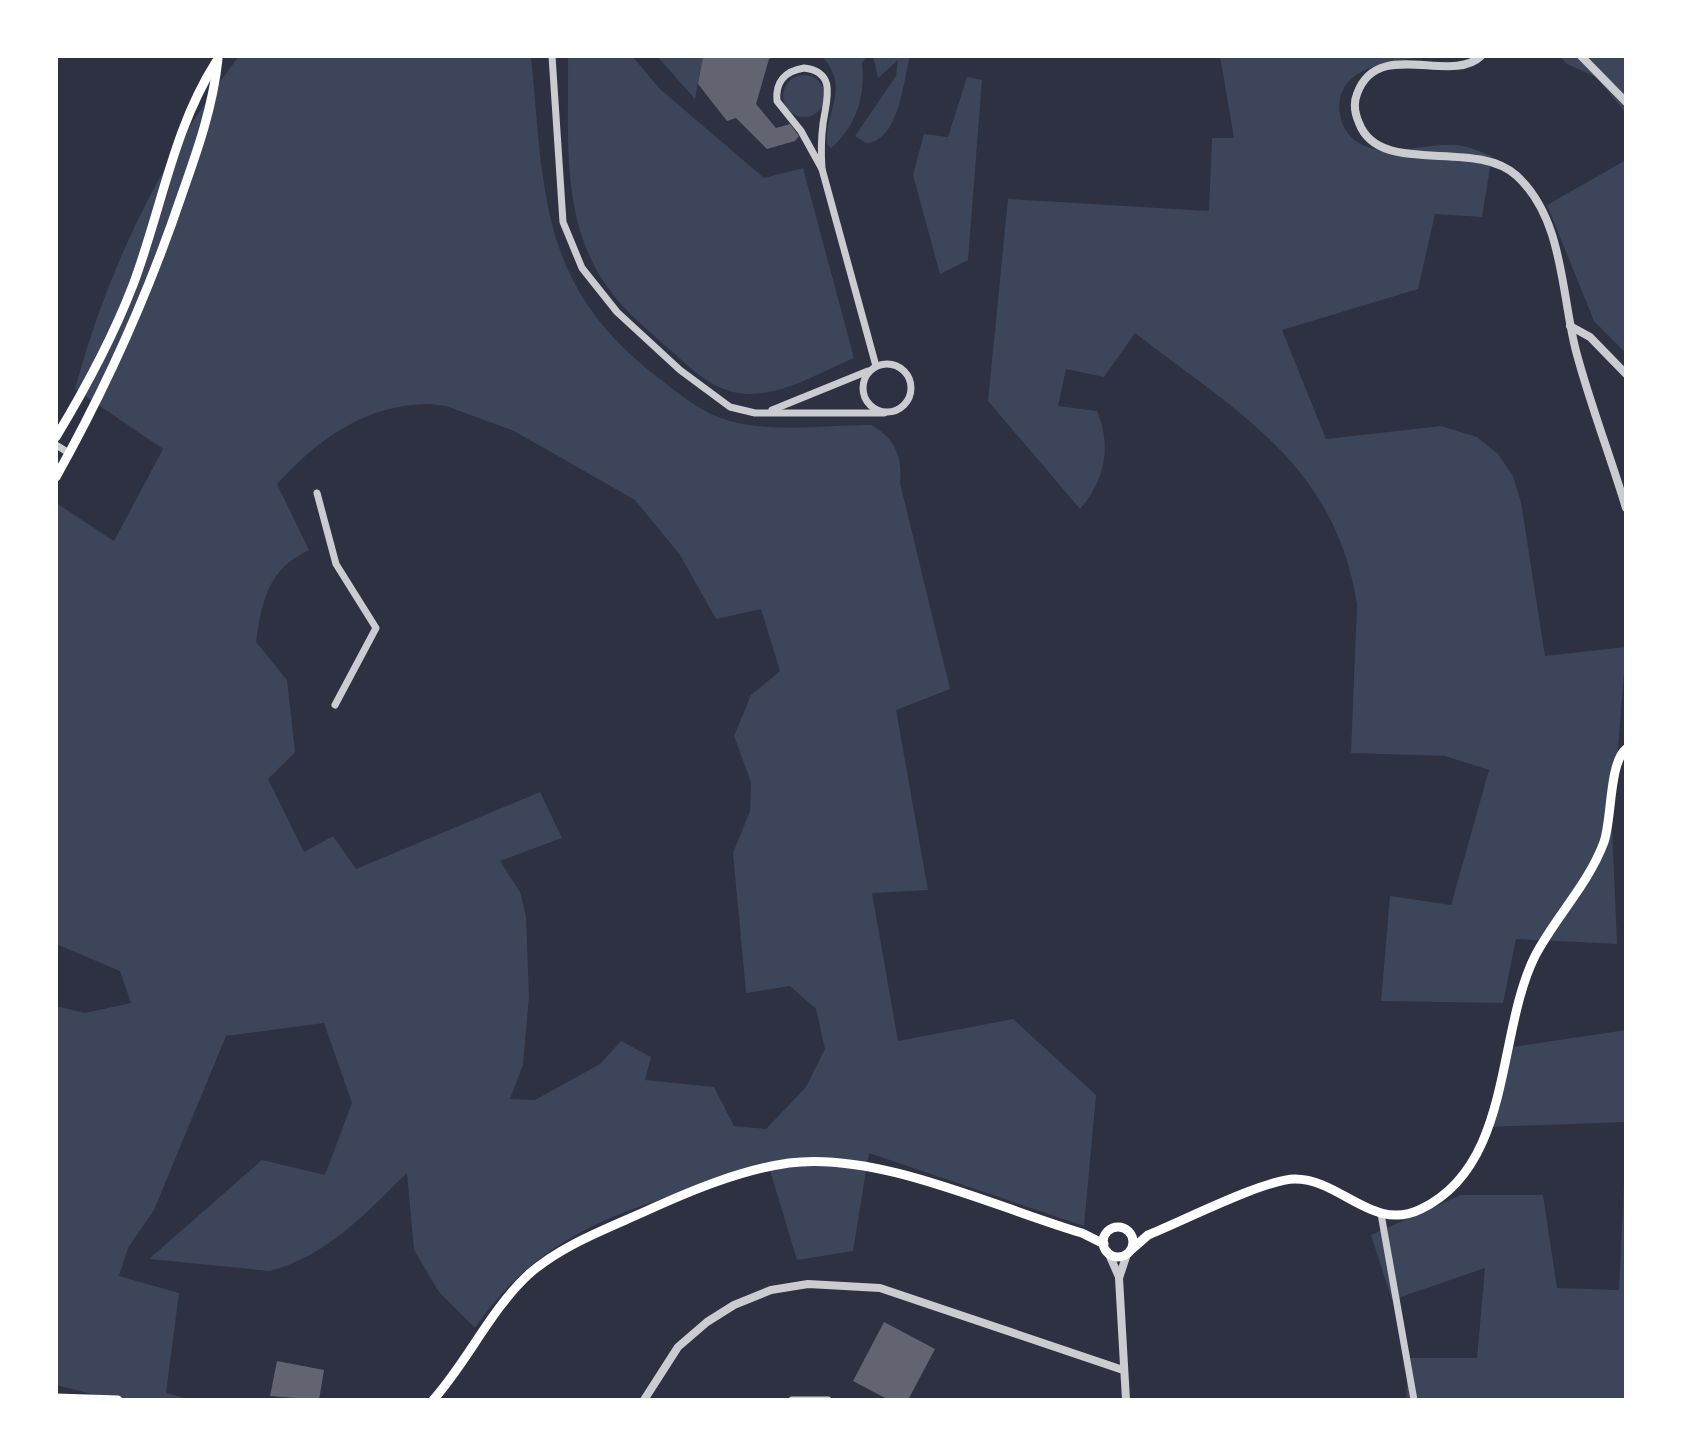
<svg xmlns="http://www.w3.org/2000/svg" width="1682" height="1456" font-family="Manrope,sans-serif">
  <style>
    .green { fill: #3c4559; fill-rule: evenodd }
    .building { fill: #626471 }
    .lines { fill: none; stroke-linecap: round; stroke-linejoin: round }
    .minor { stroke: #caccd0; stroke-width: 7 }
    .tertiary { stroke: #caccd0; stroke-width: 8 }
    .secondary { stroke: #fff; stroke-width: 9 }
  </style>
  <rect width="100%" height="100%" fill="#2d3142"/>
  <!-- green -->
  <g class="green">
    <path d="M 239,56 L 531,56 C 545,199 539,289 665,383 C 688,401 709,417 738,423 C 780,432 829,425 871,425 C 894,437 903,457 900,483 L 950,689 L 896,710 L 928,890 L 872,893 L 898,1041 L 1013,1019 L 1096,1095 L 1084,1226 L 869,1153 L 853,1251 L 797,1260 L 769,1167 C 651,1203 549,1219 475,1328 L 439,1292 L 414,1250 L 407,1173 C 367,1212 326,1257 270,1271 L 149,1259 L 262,1160 L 325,1175 L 352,1103 L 324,1023 L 226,1036 L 154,1210 L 128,1248 L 119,1276 L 179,1293 L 166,1393 L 192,1400 L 115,1400 L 56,1385 L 56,1006 L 85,1013 L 131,1003 L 120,971 L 56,944 L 56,503 L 114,541 L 163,449 L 75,389 C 108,267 162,157 239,56 ZM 430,404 L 446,406 L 514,431 L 635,500 L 680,555 L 716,619 L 761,609 L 780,671 L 751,695 L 734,736 L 751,782 L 750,811 L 733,853 L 746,993 L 790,986 L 816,1009 L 825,1049 L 806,1087 L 766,1129 L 734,1126 L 714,1087 L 645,1080 L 651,1057 L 621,1041 L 600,1064 L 535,1100 L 510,1099 L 523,1065 L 529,996 L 526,916 L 520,892 L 500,861 L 562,838 L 540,792 L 356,869 L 333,836 L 304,852 L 268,779 L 295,752 L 287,680 L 256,642 C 262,601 268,569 309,550 L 277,484 C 318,439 366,404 430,404 Z"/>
    <path d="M 568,56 L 632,56 L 660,89 L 764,178 L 803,168 L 854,358 C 823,371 785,394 751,394 C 715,394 693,370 668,348 C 648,330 627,313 611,292 C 559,224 569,137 568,56 Z"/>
    <polygon points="657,56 703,56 695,99"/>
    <path d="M 822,56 L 867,56 L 862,63 C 866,95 856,127 831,148 L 827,144 C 825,109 851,90 822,56 Z"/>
    <path d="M 873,56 L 910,56 C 903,82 899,142 866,143 L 855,136 L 896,76 L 898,60 L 878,78 Z"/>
    <path d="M 1220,56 L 1424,56 C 1395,63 1348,63 1340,99 C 1338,108 1340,120 1345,129 C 1368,166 1421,142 1456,145 C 1468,146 1481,152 1492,156 L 1482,217 L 1435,214 L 1418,289 L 1282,330 L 1326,439 L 1441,426 L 1477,437 L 1498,454 L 1513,476 L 1521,502 L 1545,656 L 1626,647 L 1612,824 L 1617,944 L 1516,939 L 1503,1003 L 1381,1001 L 1390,896 L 1451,905 L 1489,770 L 1445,756 L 1351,753 L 1357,604 C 1335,464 1237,412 1135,333 L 1104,377 L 1066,369 L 1058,406 L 1097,411 C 1112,447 1105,480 1080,509 L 988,401 L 1008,199 L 1209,211 L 1212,138 L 1234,138 Z"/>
    <polygon points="1559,56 1626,56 1626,113 1596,77 1567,64"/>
    <circle cx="804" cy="96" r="21"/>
    <polygon points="967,77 982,80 968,260 940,274 913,175 924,134 948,137"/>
    <polygon points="1626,160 1626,353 1594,321 1547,205"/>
    <polygon points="1626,1030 1626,1122 1487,1127 1505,1048"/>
    <polygon points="1626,1139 1626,1400 1406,1400 1408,1358 1477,1358 1485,1268 1392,1300 1371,1235 1461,1195 1543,1195 1557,1288 1619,1290"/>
  </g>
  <!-- building -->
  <g class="building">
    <polygon points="703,56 776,56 769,59 756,104 776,128 790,124 799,136 795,141 767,149 736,118 727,121 698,84"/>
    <polygon points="884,1322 935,1349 908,1400 889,1400 853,1381"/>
    <polygon points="277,1361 324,1370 319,1400 270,1396"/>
  </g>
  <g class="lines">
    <!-- minor -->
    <g class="minor">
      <polyline points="552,56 563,222 582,268 617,312 680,370 730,407 755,413 884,413"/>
      <path d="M 804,68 C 838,72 826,101 823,124 C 821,139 821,154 822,169 L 801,131 L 777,101 C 775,82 785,71 804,68 Z"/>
      <polyline points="822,169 876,366"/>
      <circle cx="887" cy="388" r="24"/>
      <polyline points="772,410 868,371"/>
      <polyline points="56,445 69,453"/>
      <polyline points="317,493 336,564 376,628 335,705"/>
      <polyline points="1381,1214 1414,1400"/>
      <polyline points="792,1400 828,1400"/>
    </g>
    <!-- tertiary -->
    <g class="tertiary">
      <path d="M 1481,56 C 1451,85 1377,37 1357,94 C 1353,104 1355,114 1359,123 C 1380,178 1475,137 1517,176 C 1564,220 1561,294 1576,351 C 1590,404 1610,455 1626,508"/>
      <polyline points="1581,56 1626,102"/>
      <polyline points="1570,326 1590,337 1626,374"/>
      <polyline points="1108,1252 1119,1277"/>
      <polyline points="644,1400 678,1347 707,1322 734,1305 771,1290 808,1284 880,1288 1123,1370"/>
      <polyline points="1126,1400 1119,1278 1127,1254"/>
    </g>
    <!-- secondary -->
    <g class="secondary">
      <path d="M 56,437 C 85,389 113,337 133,285 C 161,211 173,129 216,62"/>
      <path d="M 56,477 C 108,384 148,295 182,194 C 198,149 213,106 218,59"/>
      <circle cx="1118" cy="1242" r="15"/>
      <path d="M 1132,1249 L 1148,1235 C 1181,1222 1265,1179 1295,1179 C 1341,1179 1373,1233 1421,1209 C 1513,1165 1496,1034 1535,956 C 1556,916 1588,885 1604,842 C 1612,819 1609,763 1626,749"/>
      <polyline points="56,1398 118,1400"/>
      <path d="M 433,1400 C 468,1361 490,1310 529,1274 C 562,1245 606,1229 646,1211 C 690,1191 740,1170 789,1163 C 878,1151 997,1208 1082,1233 L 1104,1244"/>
    </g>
  </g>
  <!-- border -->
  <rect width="1682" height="1456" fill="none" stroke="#ffffff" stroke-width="116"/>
</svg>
